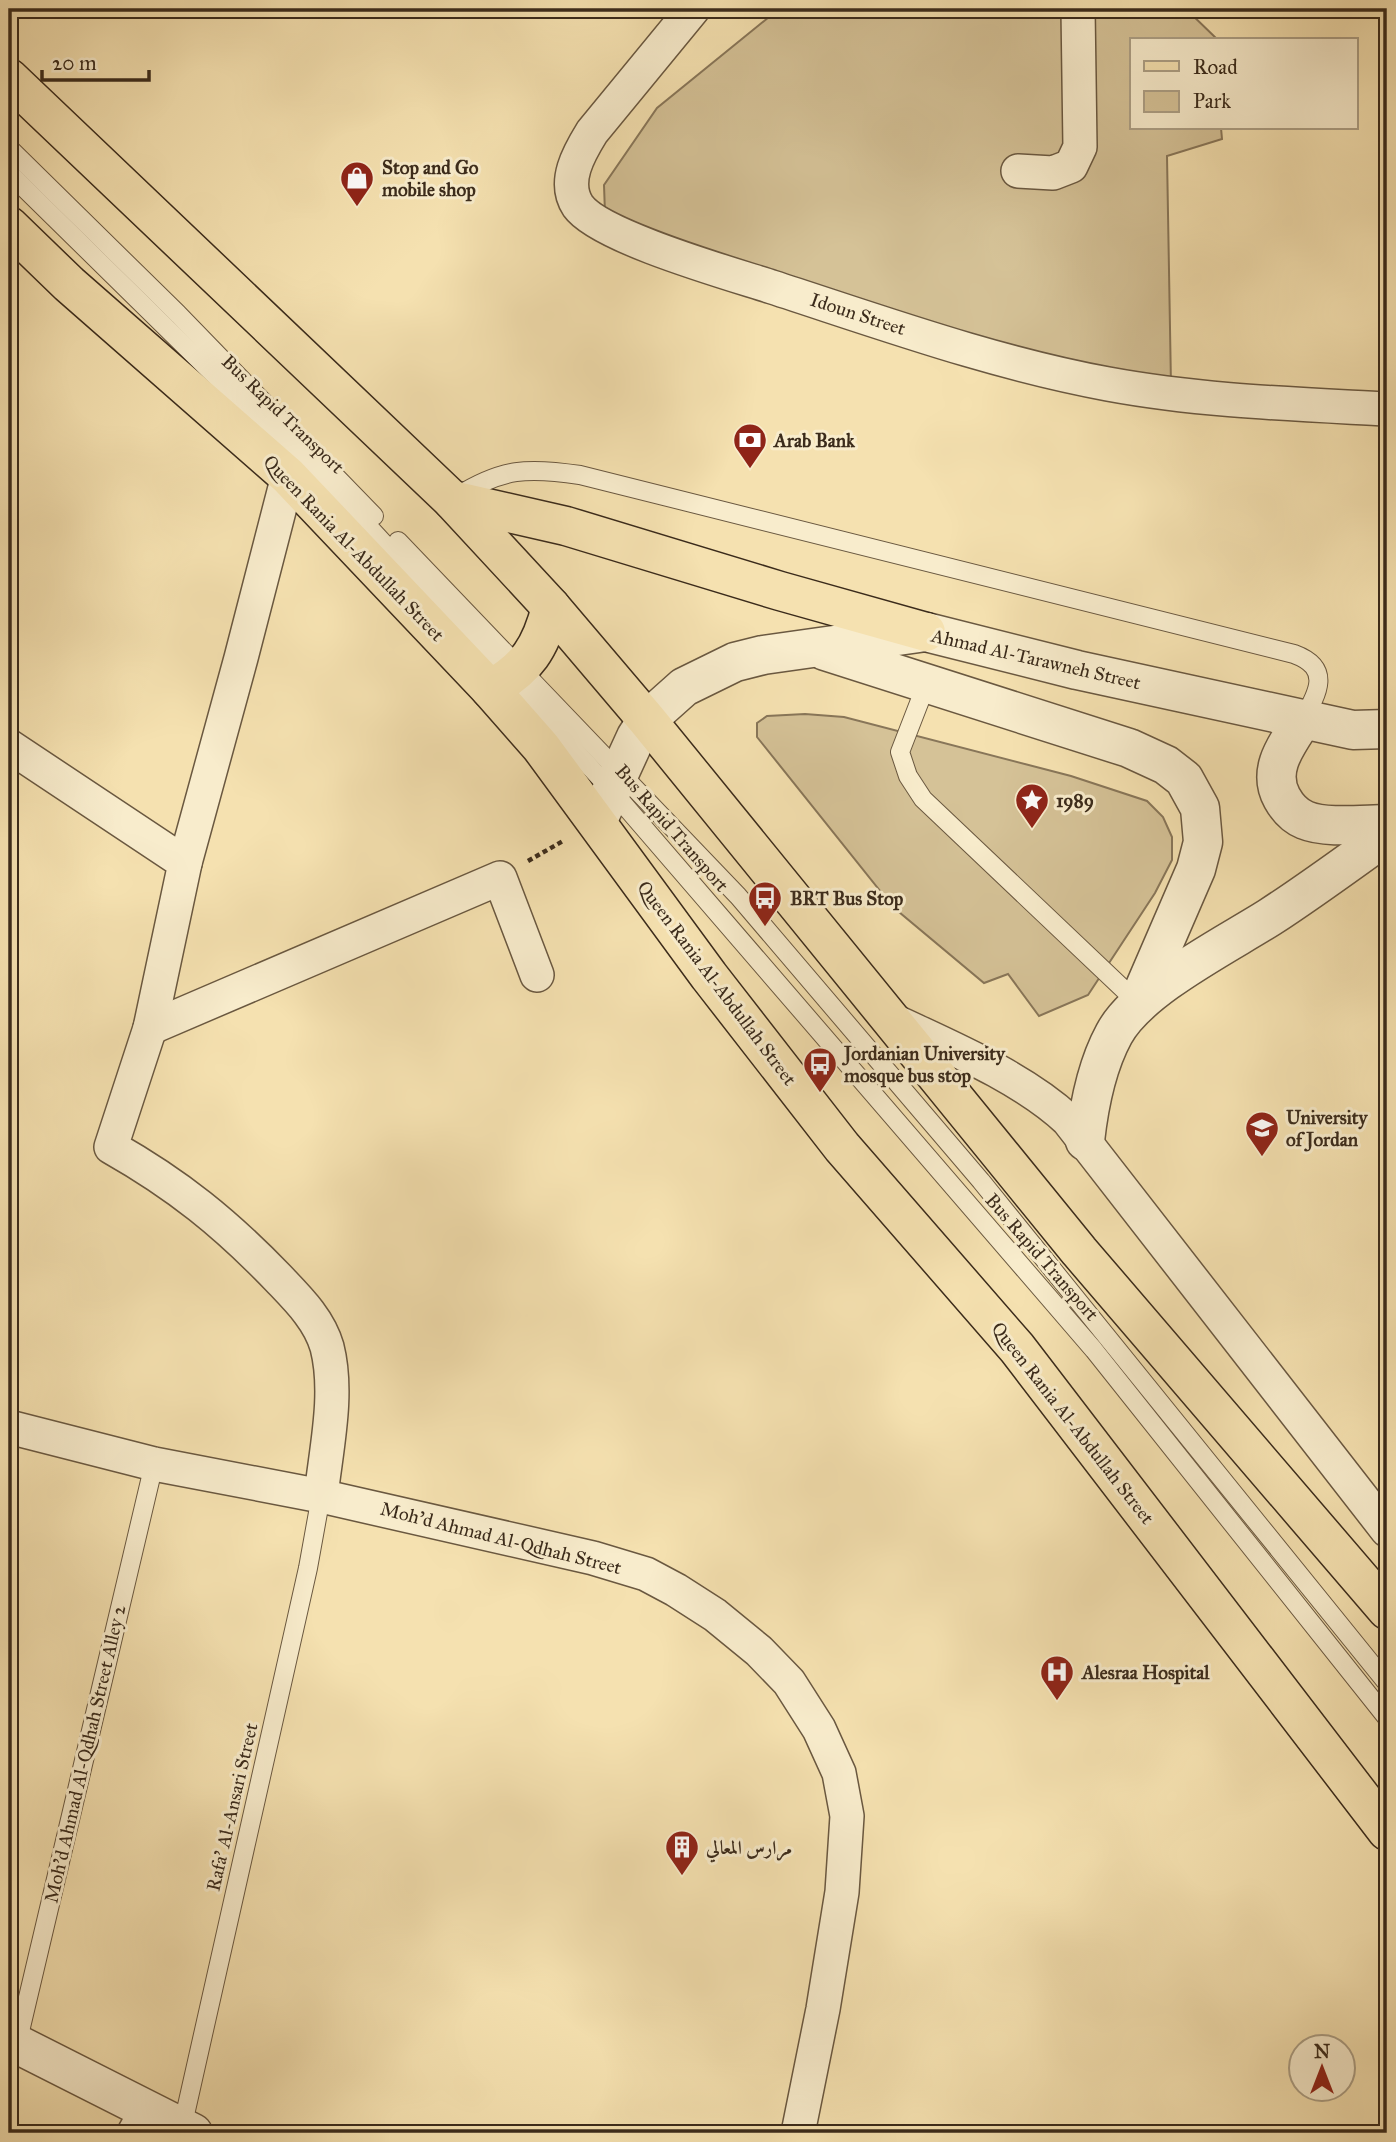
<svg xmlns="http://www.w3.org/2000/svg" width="1396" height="2142" font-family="'IM FELL Great Primer',Amiri,serif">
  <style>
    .green { fill: #d5c297; stroke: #887659; stroke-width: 2 }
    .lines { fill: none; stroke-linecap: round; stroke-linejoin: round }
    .service-casing { stroke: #6a5840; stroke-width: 20 }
    .minor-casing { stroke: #6a5840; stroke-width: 36 }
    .tertiary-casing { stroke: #6a5840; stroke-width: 41 }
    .primary-casing { stroke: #3b2b1b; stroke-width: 41 }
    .path { stroke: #3b2b1b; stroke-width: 4.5; stroke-dasharray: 5 3.5; stroke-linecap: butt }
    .service { stroke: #f8eccc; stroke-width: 18 }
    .minor { stroke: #f8eccc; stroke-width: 33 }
    .tertiary { stroke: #f8eccc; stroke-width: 38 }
    .primary { stroke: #f5e1b0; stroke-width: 38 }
    .labels { text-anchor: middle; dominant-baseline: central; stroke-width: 6; stroke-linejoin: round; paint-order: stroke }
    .poi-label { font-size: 19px; font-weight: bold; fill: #3b2b1b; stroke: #f8eccc; text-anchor: start }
    .street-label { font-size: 19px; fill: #3b2b1b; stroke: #f8eccc }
  </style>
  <rect width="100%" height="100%" fill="#f5e1b0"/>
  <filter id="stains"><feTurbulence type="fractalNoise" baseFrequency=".00286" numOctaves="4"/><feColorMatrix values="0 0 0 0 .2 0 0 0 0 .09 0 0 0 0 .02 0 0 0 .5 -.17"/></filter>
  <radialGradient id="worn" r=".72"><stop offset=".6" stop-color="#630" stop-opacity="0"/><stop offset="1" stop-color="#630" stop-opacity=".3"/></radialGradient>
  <!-- green -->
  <g class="green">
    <polygon points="786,9 1186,9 1218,40 1132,40 1132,128 1221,128 1222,139 1167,156 1171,385 1048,366 622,224 605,213 604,185 657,108 769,17"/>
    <polygon points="805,714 844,717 1071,776 1147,801 1163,817 1172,837 1172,860 1155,893 1088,995 1039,1016 1008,974 984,983 893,907 757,737 757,723 767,716"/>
  </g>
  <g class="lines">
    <!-- service casing -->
    <g class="service-casing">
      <g id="service">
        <polyline points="9,148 178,314 374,516"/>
        <polyline points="9,173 367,525 613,792 1094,1350 1387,1718"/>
        <path d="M 456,497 C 502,468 528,467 580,475 L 1294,654 C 1332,668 1318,693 1303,719"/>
        <polyline points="398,541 738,896 981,1181 1387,1683"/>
        <polyline points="926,685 900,752 908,776 923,799 1138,1003"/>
        <polyline points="17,2044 154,1464"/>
        <polyline points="182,2128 308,1568 321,1496"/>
      </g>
    </g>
    <!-- minor casing -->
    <g class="minor-casing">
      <g id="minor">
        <path d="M 693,9 L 592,132 C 579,153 562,182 578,206 C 600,237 732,274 772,287 C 883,323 994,363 1108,384 C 1200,401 1294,404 1387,409"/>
        <polyline points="1018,171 1053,173 1071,166 1080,147 1078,9"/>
        <path d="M 9,746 L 185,863 L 150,1028 L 111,1147 C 178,1185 225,1223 278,1278 C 297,1298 319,1319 327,1347 C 339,1394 326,1449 321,1496"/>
        <polyline points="185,863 241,658 288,476"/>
        <path d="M 890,1019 C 947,1046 1022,1077 1068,1120 L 1387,1530"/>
        <polyline points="150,1028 500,878 537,975"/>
        <polyline points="9,1427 154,1464 321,1496 593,1558 646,1574 676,1590 715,1615 759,1651 789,1682 819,1729 839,1773 847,1816 842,1892 823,2009 798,2133"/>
        <polyline points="134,2133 147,2109"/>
      </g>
    </g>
    <!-- tertiary casing -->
    <g class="tertiary-casing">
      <g id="tertiary">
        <polyline points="825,651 1129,748 1166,765 1184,779 1200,808 1203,842 1196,869 1138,1003"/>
        <path d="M 1303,719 C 1288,743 1266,769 1282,798 C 1287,807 1295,816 1305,820 C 1326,829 1365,824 1387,824"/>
        <polyline points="597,822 636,737 647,720 684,687 735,662 763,655 926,632 1077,670 1353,730 1387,729"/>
        <path d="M 1085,1141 C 1089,1105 1096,1067 1114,1034 C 1138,989 1226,945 1270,917 C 1310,891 1348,863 1387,835"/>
        <polyline points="9,2040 193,2133"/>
      </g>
    </g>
    <!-- primary casing -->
    <g class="primary-casing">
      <g id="primary">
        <polyline points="9,78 452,500 551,607 647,720 1079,1251 1387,1610"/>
        <polyline points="9,226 69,284 288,476 490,689 541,747 709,976 842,1147 1017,1348 1387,1831"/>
        <polyline points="452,500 566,526 780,591 926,632"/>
        <path d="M 490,689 C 527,669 541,647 551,607"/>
      </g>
    </g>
    <!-- path -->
    <polyline class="path" points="528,861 563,841"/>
    <!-- service -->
    <use href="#service" class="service"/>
    <!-- minor -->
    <use href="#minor" class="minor"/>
    <!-- tertiary -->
    <use href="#tertiary" class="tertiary"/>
    <!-- primary -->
    <use href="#primary" class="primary"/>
  </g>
  <!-- icons -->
  <defs>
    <g id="shop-pin" transform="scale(1.75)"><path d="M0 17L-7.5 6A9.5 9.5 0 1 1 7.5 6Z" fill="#8f2418" stroke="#f8eccc"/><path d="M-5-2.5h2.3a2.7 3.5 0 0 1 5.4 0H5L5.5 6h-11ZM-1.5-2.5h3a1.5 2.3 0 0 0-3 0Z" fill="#fff"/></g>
    <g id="bank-pin" transform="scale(1.75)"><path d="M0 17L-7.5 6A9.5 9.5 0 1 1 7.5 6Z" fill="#8f2418" stroke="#f8eccc"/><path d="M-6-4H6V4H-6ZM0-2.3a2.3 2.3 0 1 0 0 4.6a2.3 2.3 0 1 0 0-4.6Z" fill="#fff"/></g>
    <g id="sight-pin" transform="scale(1.75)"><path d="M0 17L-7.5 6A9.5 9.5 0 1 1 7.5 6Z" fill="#8f2418" stroke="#f8eccc"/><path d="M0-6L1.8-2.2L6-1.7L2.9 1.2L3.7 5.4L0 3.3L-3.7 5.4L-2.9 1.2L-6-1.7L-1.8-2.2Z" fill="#fff"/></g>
    <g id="bus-pin" transform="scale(1.75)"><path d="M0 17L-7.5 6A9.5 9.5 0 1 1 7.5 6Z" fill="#8f2418" stroke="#f8eccc"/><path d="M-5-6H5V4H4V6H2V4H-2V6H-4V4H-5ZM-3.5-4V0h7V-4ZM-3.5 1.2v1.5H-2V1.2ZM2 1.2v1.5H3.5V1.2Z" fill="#fff"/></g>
    <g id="university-pin" transform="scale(1.75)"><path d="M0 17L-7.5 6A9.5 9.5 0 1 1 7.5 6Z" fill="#8f2418" stroke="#f8eccc"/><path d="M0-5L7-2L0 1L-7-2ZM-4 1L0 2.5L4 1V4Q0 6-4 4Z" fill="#fff"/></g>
    <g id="hospital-pin" transform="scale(1.75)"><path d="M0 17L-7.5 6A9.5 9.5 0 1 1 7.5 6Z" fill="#8f2418" stroke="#f8eccc"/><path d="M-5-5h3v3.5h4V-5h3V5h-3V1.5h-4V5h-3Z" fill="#fff"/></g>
    <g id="building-pin" transform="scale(1.75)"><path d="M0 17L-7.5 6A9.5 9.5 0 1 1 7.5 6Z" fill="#8f2418" stroke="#f8eccc"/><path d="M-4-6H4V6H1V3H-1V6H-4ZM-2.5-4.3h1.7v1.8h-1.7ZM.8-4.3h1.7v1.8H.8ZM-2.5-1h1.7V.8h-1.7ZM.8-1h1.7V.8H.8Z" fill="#fff"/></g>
  </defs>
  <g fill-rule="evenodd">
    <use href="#shop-pin" x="357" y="178"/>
    <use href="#bank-pin" x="750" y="440"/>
    <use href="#sight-pin" x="1032" y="800"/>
    <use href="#bus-pin" x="765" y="898"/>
    <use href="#bus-pin" x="820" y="1064"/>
    <use href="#university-pin" x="1262" y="1128"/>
    <use href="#hospital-pin" x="1057" y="1672"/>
    <use href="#building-pin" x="682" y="1847"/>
  </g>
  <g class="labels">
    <!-- poi labels -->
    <g class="poi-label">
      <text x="382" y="167">Stop and Go<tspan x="382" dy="22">mobile shop</tspan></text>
      <text x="774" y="440">Arab Bank</text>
      <text x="1056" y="800">1989</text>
      <text x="790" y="898">BRT Bus Stop</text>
      <text x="844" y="1053">Jordanian University<tspan x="844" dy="22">mosque bus stop</tspan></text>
      <text x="1286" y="1117">University<tspan x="1286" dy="22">of Jordan</tspan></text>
      <text x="1082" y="1672">Alesraa Hospital</text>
      <text x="706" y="1847">مرارس المعالي</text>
    </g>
    <!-- street labels -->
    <g class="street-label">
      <text transform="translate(858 314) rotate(18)">Idoun Street</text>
      <text transform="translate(283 414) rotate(44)">Bus Rapid Transport</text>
      <text transform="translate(354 548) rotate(46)">Queen Rania Al-Abdullah Street</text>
      <text transform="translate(1036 659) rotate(13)">Ahmad Al-Tarawneh Street</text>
      <text transform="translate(672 828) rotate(49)">Bus Rapid Transport</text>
      <text transform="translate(717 983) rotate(53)">Queen Rania Al-Abdullah Street</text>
      <text transform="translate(1042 1257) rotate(49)">Bus Rapid Transport</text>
      <text transform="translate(1073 1423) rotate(52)">Queen Rania Al-Abdullah Street</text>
      <text transform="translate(501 1538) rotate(14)">Moh'd Ahmad Al-Qdhah Street</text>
      <text transform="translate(85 1754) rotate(-77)">Moh'd Ahmad Al-Qdhah Street Alley 2</text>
      <text transform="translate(232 1807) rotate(-77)">Rafa' Al-Ansari Street</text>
    </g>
  </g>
  <!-- margin -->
  <rect width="1396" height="2142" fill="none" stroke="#f5e1b0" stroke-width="35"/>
  <rect x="10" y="10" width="1375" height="2121" fill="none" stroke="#3b2b1b" stroke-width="3.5"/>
  <rect x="18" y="18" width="1361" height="2107" fill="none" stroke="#3b2b1b" stroke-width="2"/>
  <!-- legend -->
  <rect x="1130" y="38" width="228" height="91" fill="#f8eccc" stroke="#ac9f85" stroke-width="2"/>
  <rect x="1144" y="61" width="35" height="10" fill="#f5e1b0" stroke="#ac9f85" stroke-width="2"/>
  <text x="1193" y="74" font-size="21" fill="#3b2b1b">Road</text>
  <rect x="1144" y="91" width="35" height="21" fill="#d5c297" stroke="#ac9f85" stroke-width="2"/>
  <text x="1193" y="108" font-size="21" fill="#3b2b1b">Park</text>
  <!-- north arrow -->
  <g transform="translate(1322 2068)"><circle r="33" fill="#f8eccc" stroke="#ac9f85" stroke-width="2"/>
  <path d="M0-5L12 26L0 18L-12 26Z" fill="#8f2418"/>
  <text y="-10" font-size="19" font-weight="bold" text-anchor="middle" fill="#3b2b1b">N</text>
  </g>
  <!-- scale -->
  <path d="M42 70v10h107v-10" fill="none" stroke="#3b2b1b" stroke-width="3.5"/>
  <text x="52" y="70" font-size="21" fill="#3b2b1b" stroke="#f8eccc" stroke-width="5" paint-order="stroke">20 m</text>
  <rect width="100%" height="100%" filter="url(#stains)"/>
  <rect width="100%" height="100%" fill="url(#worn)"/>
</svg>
